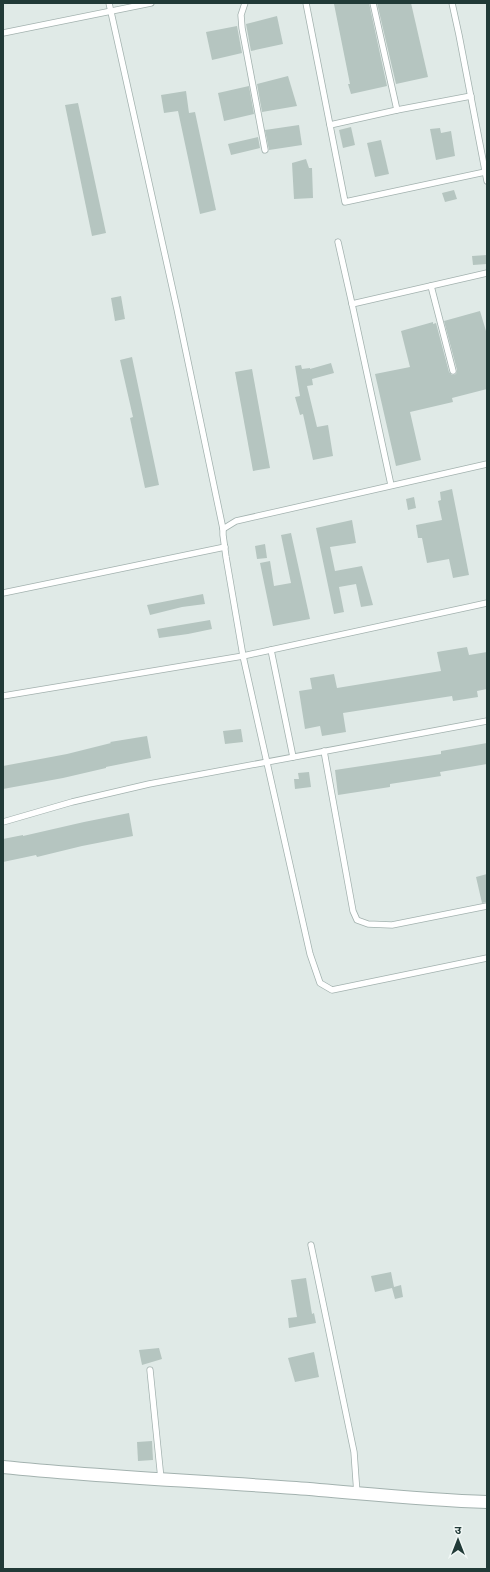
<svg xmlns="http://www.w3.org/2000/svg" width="490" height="1572" font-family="'DM Sans','Noto Sans Devanagari',sans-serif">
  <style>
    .building { fill: #b5c5c0 }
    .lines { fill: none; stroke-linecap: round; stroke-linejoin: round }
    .service-casing { stroke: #a3b2af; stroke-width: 7 }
    .tertiary-casing { stroke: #a3b2af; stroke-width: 14 }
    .service { stroke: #fff; stroke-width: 5.5 }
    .tertiary { stroke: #fff; stroke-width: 12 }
  </style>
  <rect width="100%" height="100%" fill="#e0eae7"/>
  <!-- building -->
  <g class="building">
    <polygon points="340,3 369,3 387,86 351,94 348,84 350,84 334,4"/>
    <polygon points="377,3 411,3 428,77 396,84"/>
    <polygon points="277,16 283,44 251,51 246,24"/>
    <polygon points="237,26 242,53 212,60 206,32"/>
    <polygon points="288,76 297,106 262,112 257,84"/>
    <polygon points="249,86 254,114 224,121 218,93"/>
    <polygon points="186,91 189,113 195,112 216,210 200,214 178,111 164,113 161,95"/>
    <polygon points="78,103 106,233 92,236 65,105"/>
    <polygon points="299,125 302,145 269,150 265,130"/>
    <polygon points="351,127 355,145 343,148 339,130"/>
    <polygon points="440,128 441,133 451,131 455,156 436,160 430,129"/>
    <polygon points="258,137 260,148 231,155 228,144"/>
    <polygon points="381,140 389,174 375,177 367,143"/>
    <polygon points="306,159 309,168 312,168 313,198 294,199 292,163"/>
    <polygon points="454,190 457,199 445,202 442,193"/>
    <polygon points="487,255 487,264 473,265 472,256"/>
    <polygon points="121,296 125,319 115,321 111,298"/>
    <polygon points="480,311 486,331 487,331 487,389 452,398 453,402 410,412 421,460 396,466 375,374 410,367 401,331 433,322 433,324 436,323 449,372 452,375 456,374 457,370 444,321"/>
    <polygon points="132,357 159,485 145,488 130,418 133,417 120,360"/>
    <polygon points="331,363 334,373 312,379 313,385 307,386 317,427 328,425 333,456 313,460 303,414 300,415 295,397 300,396 295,366 301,365 302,369 310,368 310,369"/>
    <polygon points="252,369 270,468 253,471 235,372"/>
    <polygon points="452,489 469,575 453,578 449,559 427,563 422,538 418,538 416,525 442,520 438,501 441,500 440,492"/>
    <polygon points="414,497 416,508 408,510 406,499"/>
    <polygon points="352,520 356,543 330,547 335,571 362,566 373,605 361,607 356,584 339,587 344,612 334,614 316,528"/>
    <polygon points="291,533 310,619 273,626 260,563 270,561 274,586 291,583 281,535"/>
    <polygon points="265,544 267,558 257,559 255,546"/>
    <polygon points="203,594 205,604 182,607 150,615 147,605"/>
    <polygon points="210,620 212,629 188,634 159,638 157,629"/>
    <polygon points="467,647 469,655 487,652 487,689 477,691 478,697 453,701 452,696 343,713 346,732 322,736 320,726 305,729 299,691 312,689 310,678 334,674 337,688 441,671 437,652"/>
    <polygon points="241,729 243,742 225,744 223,731"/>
    <polygon points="147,736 151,758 106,767 106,768 63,778 3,789 3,766 67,754 111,743 110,742"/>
    <polygon points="487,743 487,764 440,772 441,776 390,784 390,787 338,795 335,770 441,754 441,751"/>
    <polygon points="309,772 311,787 295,789 294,779 299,779 298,773"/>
    <polygon points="129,813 133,836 82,846 37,857 36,855 3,862 3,839 23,835 23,836 84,822"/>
    <polygon points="487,874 487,902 482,903 476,877"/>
    <polygon points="391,1272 394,1287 401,1285 403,1297 395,1299 392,1288 375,1292 371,1276"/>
    <polygon points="306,1278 312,1314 314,1313 316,1323 289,1328 288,1318 297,1317 291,1280"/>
    <polygon points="159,1348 162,1359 142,1365 139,1350"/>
    <polygon points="314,1352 319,1377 295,1382 288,1358"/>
    <polygon points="152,1441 153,1460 138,1461 137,1442"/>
  </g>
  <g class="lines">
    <!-- service casing -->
    <g class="service-casing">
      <g id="service">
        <polyline points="109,3 177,309 223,529 223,535 226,557 243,656 310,954 320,983 332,990 487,958"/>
        <polyline points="245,3 241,15 242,28 265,150"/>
        <polyline points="306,3 345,202 485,172"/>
        <polyline points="373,3 397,110"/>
        <polyline points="452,3 459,35 487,181"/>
        <polyline points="3,33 151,3"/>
        <polyline points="330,125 397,110 471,96"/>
        <polyline points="338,242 352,304"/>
        <polyline points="431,286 453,371"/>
        <polyline points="391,485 352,304 487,273"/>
        <polyline points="223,529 236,521 487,464"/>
        <polyline points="3,593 225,547"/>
        <polyline points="271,650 293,757"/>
        <polyline points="3,696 243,656 487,603"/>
        <polyline points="324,751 353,911 357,920 368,924 392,925 487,906"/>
        <polyline points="3,822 72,802 149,784 487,721"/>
        <polyline points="311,1245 354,1452 357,1494"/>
        <polyline points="150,1370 161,1479"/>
      </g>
    </g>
    <!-- tertiary casing -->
    <g class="tertiary-casing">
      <path id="tertiary" d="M 3,1467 C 101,1477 199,1481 296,1488 C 360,1493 423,1500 487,1502"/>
    </g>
    <!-- service -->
    <use href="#service" class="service"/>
    <!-- tertiary -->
    <use href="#tertiary" class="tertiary"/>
  </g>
  <!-- border -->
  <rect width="490" height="1572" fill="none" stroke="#213a37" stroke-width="8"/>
  <!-- north arrow -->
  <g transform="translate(458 1540)" stroke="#f0f7f5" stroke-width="3" paint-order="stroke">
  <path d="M0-3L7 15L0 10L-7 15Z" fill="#213a37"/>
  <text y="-6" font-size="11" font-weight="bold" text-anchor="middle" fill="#213a37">उ</text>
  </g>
</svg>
